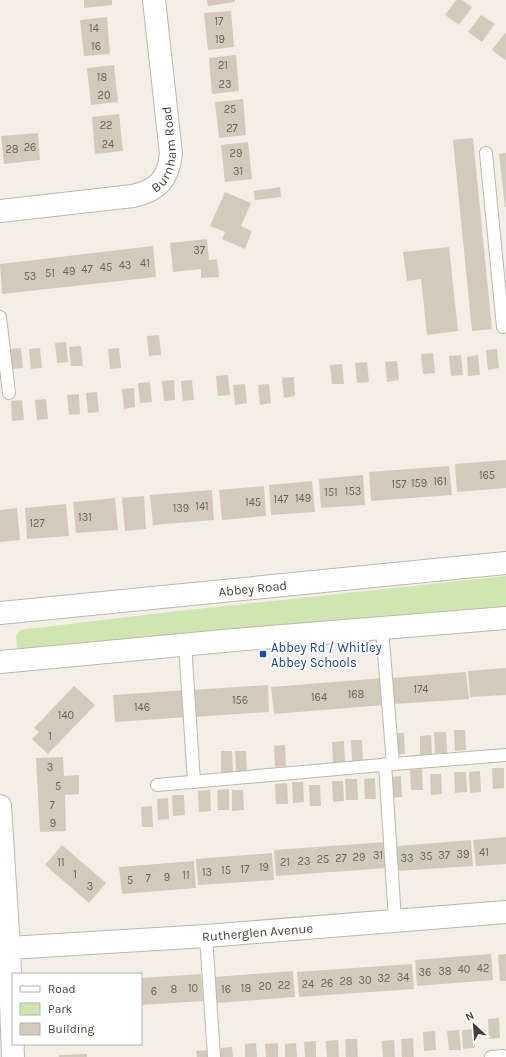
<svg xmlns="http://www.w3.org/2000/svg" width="506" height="1057" font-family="Karla,sans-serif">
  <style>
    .green { fill: #cfe6b0 }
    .building { fill: #d4cabc }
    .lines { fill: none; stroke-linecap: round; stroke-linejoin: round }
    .lane-casing { stroke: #beb6a9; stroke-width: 14 }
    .street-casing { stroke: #beb6a9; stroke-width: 24 }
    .lane { stroke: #fff; stroke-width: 12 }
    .street { stroke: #fff; stroke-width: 22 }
    .transit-dot { fill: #1a4fb4; stroke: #fff; stroke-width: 1.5 }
    .labels { text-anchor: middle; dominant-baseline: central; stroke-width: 3.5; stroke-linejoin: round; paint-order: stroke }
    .number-label { font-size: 11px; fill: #696258 }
    .street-label { font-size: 13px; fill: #453f36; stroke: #fff }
    .transit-label { font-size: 13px; fill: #164399; stroke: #fff; text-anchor: start }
  </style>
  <rect width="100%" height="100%" fill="#f3efe6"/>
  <!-- green -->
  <polygon class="green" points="506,576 506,608 21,651 17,648 16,636 20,630 169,612"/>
  <!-- building -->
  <g class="building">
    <polygon points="84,0 112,0 112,5 84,8"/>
    <polygon points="207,0 235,0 235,2 208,6"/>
    <polygon points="456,0 462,0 472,7 459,25 445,15"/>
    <polygon points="231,11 234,47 208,50 204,13"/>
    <polygon points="481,15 495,24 482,42 468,32"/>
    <polygon points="107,17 110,54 84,56 80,20"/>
    <polygon points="505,33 506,34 506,59 505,60 492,50"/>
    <polygon points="236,55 239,91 212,94 209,58"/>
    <polygon points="114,65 118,102 91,105 87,68"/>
    <polygon points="243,99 246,135 219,138 215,102"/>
    <polygon points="119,114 123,151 95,154 92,117"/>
    <polygon points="38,133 40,160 4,164 1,136"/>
    <polygon points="473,138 492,329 472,331 453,140"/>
    <polygon points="248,142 252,179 225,182 221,145"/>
    <polygon points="506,153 506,207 505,207 499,154"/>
    <polygon points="280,187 281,197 255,200 254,191"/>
    <polygon points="225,192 251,203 241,226 252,231 245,249 222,239 225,232 210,226"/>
    <polygon points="207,239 209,260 217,259 219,277 201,278 201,269 173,272 170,243"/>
    <polygon points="153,246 156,277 2,294 0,264"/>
    <polygon points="449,247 458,331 427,335 421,279 407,281 403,252"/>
    <polygon points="159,335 161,355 149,356 147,336"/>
    <polygon points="66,342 68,362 57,363 55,343"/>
    <polygon points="81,346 83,366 71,366 69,347"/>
    <polygon points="21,348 23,368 12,369 10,349"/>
    <polygon points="40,348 42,368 31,369 29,349"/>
    <polygon points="119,348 121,368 110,369 108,349"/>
    <polygon points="497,349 499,368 488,370 486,350"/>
    <polygon points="433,353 435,373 423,374 421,354"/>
    <polygon points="461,355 463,375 451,376 449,356"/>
    <polygon points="478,355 480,375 468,376 467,357"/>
    <polygon points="397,361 399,380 387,382 385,362"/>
    <polygon points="367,362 369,382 357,383 355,363"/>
    <polygon points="342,364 344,384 332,384 330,365"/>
    <polygon points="228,375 230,395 218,396 216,376"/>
    <polygon points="294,377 295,396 284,398 282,378"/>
    <polygon points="174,380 175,400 164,401 162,381"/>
    <polygon points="192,380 194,400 183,401 181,381"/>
    <polygon points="150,382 152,402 140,403 138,383"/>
    <polygon points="245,384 247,403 235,405 233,385"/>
    <polygon points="269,384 271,403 260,405 258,385"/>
    <polygon points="134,388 135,407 124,409 122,389"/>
    <polygon points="97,392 99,412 88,413 86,393"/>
    <polygon points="79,394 80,414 69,415 67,395"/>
    <polygon points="46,399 48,419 37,420 35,400"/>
    <polygon points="22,400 24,420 12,421 11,401"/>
    <polygon points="506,460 506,488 457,492 455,464"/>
    <polygon points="449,466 452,495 371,501 369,472"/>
    <polygon points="363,475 365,505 321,508 319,479"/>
    <polygon points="312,481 315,512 271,515 269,485"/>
    <polygon points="264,486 266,516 222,520 219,490"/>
    <polygon points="212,490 214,520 153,525 150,495"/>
    <polygon points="144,496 146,529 125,531 122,498"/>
    <polygon points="115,498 118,530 76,533 73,502"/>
    <polygon points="66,504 69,536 27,539 25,508"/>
    <polygon points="17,508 20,540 0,542 0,510"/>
    <polygon points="506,668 506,695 470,697 468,671"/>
    <polygon points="466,672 469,699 394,704 392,678"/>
    <polygon points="383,678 385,705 274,714 271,687"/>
    <polygon points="268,685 269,712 194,717 192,690"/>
    <polygon points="74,686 95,705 48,754 32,739 39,732 34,728"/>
    <polygon points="186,690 188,717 115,722 113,695"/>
    <polygon points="454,730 465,730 466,750 455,751"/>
    <polygon points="434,732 446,732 447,753 435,753"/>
    <polygon points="393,733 404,733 405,754 394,754"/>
    <polygon points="431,735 432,756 420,756 420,736"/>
    <polygon points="351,740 362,740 363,761 352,761"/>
    <polygon points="344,741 345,762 333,763 332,742"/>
    <polygon points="285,745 286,766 275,767 274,746"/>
    <polygon points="221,751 232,751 233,772 221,772"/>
    <polygon points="235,751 246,751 247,771 236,772"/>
    <polygon points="63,757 64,776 79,775 79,794 65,795 66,831 40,832 36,758"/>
    <polygon points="492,768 504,768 504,788 493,789"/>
    <polygon points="422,769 423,790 411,790 410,770"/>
    <polygon points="480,771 481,792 470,793 469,772"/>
    <polygon points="454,772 466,772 467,792 455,793"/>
    <polygon points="430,774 441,774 442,794 431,795"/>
    <polygon points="401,776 402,797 391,798 390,777"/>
    <polygon points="375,778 376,799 365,799 364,779"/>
    <polygon points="345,779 357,779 358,800 346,800"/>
    <polygon points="332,781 343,781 344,801 333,802"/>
    <polygon points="292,782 303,782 304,802 293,803"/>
    <polygon points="287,783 288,804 276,804 275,784"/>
    <polygon points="309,785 320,785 321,806 310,806"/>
    <polygon points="229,789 229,810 218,810 217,790"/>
    <polygon points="210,790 211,811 199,812 198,791"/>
    <polygon points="232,790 243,790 244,810 232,811"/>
    <polygon points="172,795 184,795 185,815 173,816"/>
    <polygon points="168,798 169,819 158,820 157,799"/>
    <polygon points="152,806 153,827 142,827 141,807"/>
    <polygon points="506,837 506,864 476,866 473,840"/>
    <polygon points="471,840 473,866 398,871 397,846"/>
    <polygon points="386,842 388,868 276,876 274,850"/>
    <polygon points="62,845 106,883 89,903 45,865"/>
    <polygon points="272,853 274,880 198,885 196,859"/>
    <polygon points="194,861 196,888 122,894 119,867"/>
    <polygon points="491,954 493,980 417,986 415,960"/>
    <polygon points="506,954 506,981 500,981 498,955"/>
    <polygon points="412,964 414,989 299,997 297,972"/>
    <polygon points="293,971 295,997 217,1003 215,977"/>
    <polygon points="201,974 203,1001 141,1005 141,978"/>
    <polygon points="499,1018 500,1038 489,1039 488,1019"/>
    <polygon points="474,1029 475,1048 463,1049 462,1030"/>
    <polygon points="459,1030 461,1050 449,1050 447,1031"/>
    <polygon points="435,1031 436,1050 424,1051 423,1032"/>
    <polygon points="413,1038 414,1057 402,1057 401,1039"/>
    <polygon points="345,1039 357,1039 358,1057 346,1057"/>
    <polygon points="338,1040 339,1057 327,1057 326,1041"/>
    <polygon points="394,1040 395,1057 383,1057 382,1041"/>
    <polygon points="316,1041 316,1057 305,1057 304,1042"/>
    <polygon points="256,1043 257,1057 245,1057 245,1044"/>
    <polygon points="278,1043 278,1057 266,1057 265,1044"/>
    <polygon points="296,1043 297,1057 285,1057 285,1044"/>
    <polygon points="232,1047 233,1057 221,1057 221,1048"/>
    <polygon points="208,1050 209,1057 197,1057 196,1051"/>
    <polygon points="87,1054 87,1057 59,1057 59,1055"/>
  </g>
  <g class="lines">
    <!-- lane casing -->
    <g class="lane-casing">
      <g id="lane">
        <polyline points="486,153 503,327"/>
        <polyline points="0,317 9,393"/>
        <polyline points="185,644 194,782"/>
        <polyline points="385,764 395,921"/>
        <polyline points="393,764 506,755"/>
        <polyline points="157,785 393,764 382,628"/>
        <polyline points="206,936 214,1057"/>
        <polyline points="491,1057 503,1056"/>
      </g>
    </g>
    <!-- street casing -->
    <g class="street-casing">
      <g id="street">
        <path id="s1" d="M 0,211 L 133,196 C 158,190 168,180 171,154 L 154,0"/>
        <path id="s2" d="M 0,613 L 506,563"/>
        <polyline points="0,662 234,640 506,618"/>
        <polyline points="0,806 9,948 13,1057"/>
        <path id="s3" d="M 9,948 L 206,936 L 506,912"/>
      </g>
    </g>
    <!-- lane -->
    <use href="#lane" class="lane"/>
    <!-- street -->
    <use href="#street" class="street"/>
  </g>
  <!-- markers -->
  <rect class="transit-dot" x="259" y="650" width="8" height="8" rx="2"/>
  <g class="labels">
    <!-- number labels -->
    <g class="number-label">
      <text x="219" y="21">17</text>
      <text x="94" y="28">14</text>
      <text x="220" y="39">19</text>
      <text x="96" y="46">16</text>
      <text x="223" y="65">21</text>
      <text x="102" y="77">18</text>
      <text x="225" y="84">23</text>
      <text x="104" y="95">20</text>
      <text x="230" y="109">25</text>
      <text x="106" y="125">22</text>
      <text x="232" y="128">27</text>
      <text x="108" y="144">24</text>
      <text x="30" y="147">26</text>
      <text x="12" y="149">28</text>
      <text x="236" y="153">29</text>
      <text x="238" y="171">31</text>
      <text x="199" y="250">37</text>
      <text x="145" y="263">41</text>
      <text x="125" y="265">43</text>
      <text x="106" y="267">45</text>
      <text x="87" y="269">47</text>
      <text x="69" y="271">49</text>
      <text x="50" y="273">51</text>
      <text x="30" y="276">53</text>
      <text x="487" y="475">165</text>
      <text x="440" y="481">161</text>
      <text x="419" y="483">159</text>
      <text x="399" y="484">157</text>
      <text x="353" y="491">153</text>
      <text x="331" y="492">151</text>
      <text x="303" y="498">149</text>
      <text x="281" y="499">147</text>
      <text x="253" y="502">145</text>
      <text x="202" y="506">141</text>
      <text x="181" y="508">139</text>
      <text x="85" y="517">131</text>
      <text x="37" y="523">127</text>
      <text x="421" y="689">174</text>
      <text x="356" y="694">168</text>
      <text x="319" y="697">164</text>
      <text x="240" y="700">156</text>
      <text x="142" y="707">146</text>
      <text x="66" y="715">140</text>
      <text x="50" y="736">1</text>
      <text x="50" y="767">3</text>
      <text x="58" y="786">5</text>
      <text x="52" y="805">7</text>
      <text x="53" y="823">9</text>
      <text x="484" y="852">41</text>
      <text x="463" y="854">39</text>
      <text x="378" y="855">31</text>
      <text x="444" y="855">37</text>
      <text x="426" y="856">35</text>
      <text x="359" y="857">29</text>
      <text x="341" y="858">27</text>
      <text x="407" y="858">33</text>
      <text x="323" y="859">25</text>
      <text x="304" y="861">23</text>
      <text x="61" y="862">11</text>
      <text x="285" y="862">21</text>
      <text x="264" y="867">19</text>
      <text x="245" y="869">17</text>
      <text x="226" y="870">15</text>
      <text x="207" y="872">13</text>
      <text x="75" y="874">1</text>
      <text x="186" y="875">11</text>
      <text x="167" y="877">9</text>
      <text x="148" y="878">7</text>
      <text x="130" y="880">5</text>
      <text x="90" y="886">3</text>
      <text x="483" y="968">42</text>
      <text x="464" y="969">40</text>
      <text x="445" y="971">38</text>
      <text x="425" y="972">36</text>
      <text x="403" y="977">34</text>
      <text x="384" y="978">32</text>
      <text x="365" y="980">30</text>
      <text x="346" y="981">28</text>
      <text x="327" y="983">26</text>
      <text x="308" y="984">24</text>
      <text x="284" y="985">22</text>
      <text x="265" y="986">20</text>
      <text x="193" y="988">10</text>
      <text x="246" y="988">18</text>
      <text x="174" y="989">8</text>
      <text x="226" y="989">16</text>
      <text x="154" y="991">6</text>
    </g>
    <!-- street labels -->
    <g class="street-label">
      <text stroke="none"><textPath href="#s1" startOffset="199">Burnham Road</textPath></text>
      <text stroke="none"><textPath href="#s2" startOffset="254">Abbey Road</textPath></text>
      <text stroke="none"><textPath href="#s3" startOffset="249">Rutherglen Avenue</textPath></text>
    </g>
    <!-- transit labels -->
    <g class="transit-label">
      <text x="271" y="647">Abbey Rd / Whitley<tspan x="271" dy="15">Abbey Schools</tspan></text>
    </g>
  </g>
  <!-- legend -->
  <rect x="12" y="973" width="130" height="72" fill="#ffffff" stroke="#b5b2af"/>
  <rect x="20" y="986" width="20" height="6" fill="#ffffff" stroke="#b5b2af"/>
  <text x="48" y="993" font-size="12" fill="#453f36">Road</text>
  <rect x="20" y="1003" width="20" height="12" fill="#cfe6b0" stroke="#b5b2af"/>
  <text x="48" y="1013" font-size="12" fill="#453f36">Park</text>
  <rect x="20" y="1023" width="20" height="12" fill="#d4cabc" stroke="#b5b2af"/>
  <text x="48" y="1033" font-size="12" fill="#453f36">Building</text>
  <!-- north arrow -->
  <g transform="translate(474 1025) rotate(334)" stroke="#ffffff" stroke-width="3" paint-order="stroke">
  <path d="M0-3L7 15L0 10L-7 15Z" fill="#453f36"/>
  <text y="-6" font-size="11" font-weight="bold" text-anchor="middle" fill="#453f36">N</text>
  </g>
</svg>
